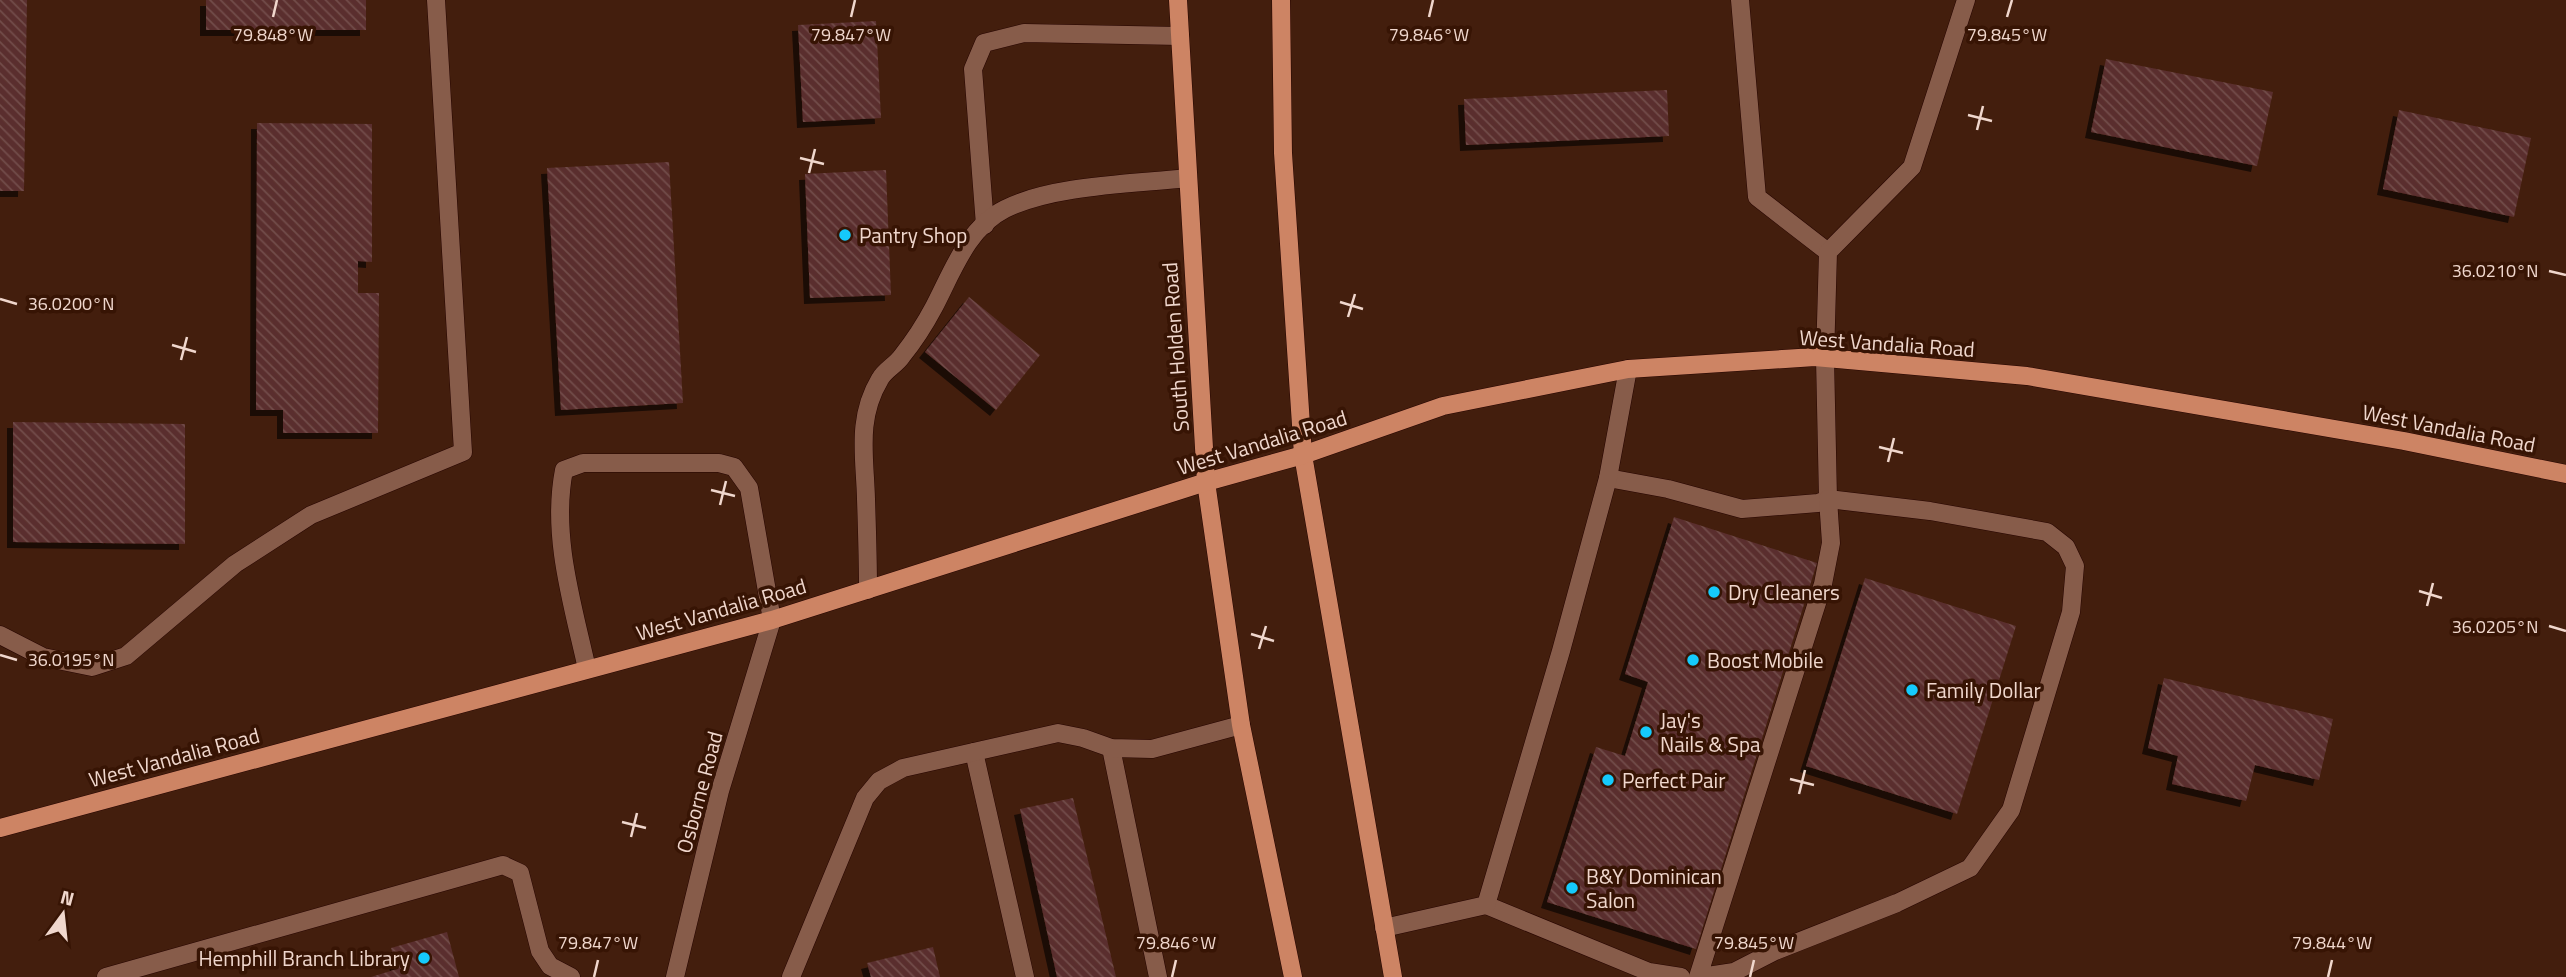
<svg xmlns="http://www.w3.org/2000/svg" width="2566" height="977" font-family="'Titillium Web',sans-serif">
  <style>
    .building { fill: url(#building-back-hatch); filter: url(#shadow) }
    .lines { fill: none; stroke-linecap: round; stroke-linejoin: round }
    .minor-casing { stroke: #270500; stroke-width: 19 }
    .major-casing { stroke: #270500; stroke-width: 19 }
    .minor { stroke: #875c4a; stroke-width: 18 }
    .major { stroke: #cd8464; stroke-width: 18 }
    .ticks { fill: none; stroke: #f0d7cd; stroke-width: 2.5 }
    .poi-dot { fill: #15cafb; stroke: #371404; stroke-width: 2.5 }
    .labels { text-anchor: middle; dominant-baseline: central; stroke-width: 7; stroke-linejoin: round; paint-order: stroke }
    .poi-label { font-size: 21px; fill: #f0d7cd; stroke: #371404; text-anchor: start }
    .street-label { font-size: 21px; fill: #f0d7cd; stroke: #371404 }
    .ticks-label { font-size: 18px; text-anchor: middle; fill: #f0d7cd; stroke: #371404; stroke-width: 7; stroke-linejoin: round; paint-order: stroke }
  </style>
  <defs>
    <pattern id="building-back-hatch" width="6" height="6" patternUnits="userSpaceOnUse" patternTransform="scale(1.75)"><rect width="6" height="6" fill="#5a2f2d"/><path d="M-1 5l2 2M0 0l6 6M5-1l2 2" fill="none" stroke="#724c4a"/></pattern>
    <filter id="shadow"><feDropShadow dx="-6" dy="6" stdDeviation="0" flood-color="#0009"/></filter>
  </defs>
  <rect width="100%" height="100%" fill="#431e0d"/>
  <!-- building -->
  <g class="building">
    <polygon points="0,0 27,0 24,191 0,191"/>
    <rect x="206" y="0" width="160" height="30"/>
    <polygon points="876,21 881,118 803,122 798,25"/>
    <polygon points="2106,59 2273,92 2257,166 2091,132"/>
    <polygon points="1667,90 1669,136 1466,145 1464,99"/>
    <polygon points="2399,110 2531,138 2514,217 2383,189"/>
    <polygon points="257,123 372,124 372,262 358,261 358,293 379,293 378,433 283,433 283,410 256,410"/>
    <polygon points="669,162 683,403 561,410 547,168"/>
    <polygon points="886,170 891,295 810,298 805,174"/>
    <polygon points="969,297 1040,355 996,410 925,352"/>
    <polygon points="13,422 185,424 185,544 13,542"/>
    <polygon points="1674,517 1817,563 1696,949 1547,902 1596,747 1625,756 1648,682 1625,674"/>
    <polygon points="1865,578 2016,626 1957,814 1806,766"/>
    <polygon points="2164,678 2333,719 2319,780 2255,765 2246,801 2172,784 2178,756 2148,748"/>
    <polygon points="1073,798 1116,977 1057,977 1020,809"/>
    <polygon points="447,932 459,977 371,977 397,969 391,948"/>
    <polygon points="933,947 940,977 871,977 867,963"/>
  </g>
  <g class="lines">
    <!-- minor casing -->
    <g class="minor-casing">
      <g id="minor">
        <polyline points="1740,0 1757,197 1828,252"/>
        <polyline points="985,225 973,69 984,43 1024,33 1180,36"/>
        <polyline points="1608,478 1668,489 1742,509 1818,503 1828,499 1825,358 1828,252 1912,167 1966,0"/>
        <path d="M 868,590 C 868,559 867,529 866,499 C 865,457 856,419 880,379 C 885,370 896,365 902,356 C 914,341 925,324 934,307 C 952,273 967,228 1005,209 C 1052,185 1134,184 1188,178"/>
        <polyline points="0,635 43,657 92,667 126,656 235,564 311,515 463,452 436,0"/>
        <path d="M 587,669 C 573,605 551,536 564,470 L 583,463 L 719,463 L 734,467 L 749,488 L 772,620 L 720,791 L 675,977"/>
        <polyline points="1111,748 1158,977"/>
        <polyline points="974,752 1025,977"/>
        <polyline points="1486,905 1649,972 1681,977"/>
        <polyline points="1384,928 1486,905 1561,651 1608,478 1628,369"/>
        <polyline points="106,977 503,865 520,873 540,951 550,966 571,977"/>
        <polyline points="791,977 865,798 879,781 903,768 1058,733 1083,738 1111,748 1152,749 1241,725"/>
        <polyline points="1698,977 1823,584 1831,543 1828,499 1930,511 2047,532 2066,547 2075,566 2071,612 2011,810 1970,868 1897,903 1775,951 1734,972 1701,977"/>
      </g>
    </g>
    <!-- major casing -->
    <g class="major-casing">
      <g id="major">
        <polyline points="1178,0 1206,482 1241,725 1293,977"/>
        <polyline points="1281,0 1283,153 1303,455 1393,977"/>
        <polyline points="0,828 772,620 1206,482 1303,455 1443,406 1628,369 1815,357 2027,376 2404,441 2566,474"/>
      </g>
    </g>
    <!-- minor -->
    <use href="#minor" class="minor"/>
    <!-- major -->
    <use href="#major" class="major"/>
  </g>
  <!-- ticks -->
  <path class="ticks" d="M 273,17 L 277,0M 851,17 L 855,0M 1429,17 L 1433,0M 2007,17 L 2012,0M 1968,115 L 1992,121M 1977,130 L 1983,106M 800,158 L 824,164M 809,173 L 815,149M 2549,271 L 2566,275M 0,299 L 17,304M 1340,302 L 1363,309M 1348,317 L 1355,294M 172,345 L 196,352M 181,360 L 187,337M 1879,447 L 1903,453M 1888,462 L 1894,438M 711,490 L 735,496M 720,505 L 726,481M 2419,591 L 2442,598M 2427,606 L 2433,583M 2549,626 L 2566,631M 1251,634 L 1274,641M 1259,649 L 1266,626M 0,655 L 17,660M 1790,779 L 1814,785M 1799,794 L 1805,770M 622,822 L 646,828M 631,837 L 637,813M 594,977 L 598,960M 1172,977 L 1176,960M 1750,977 L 1754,960M 2328,977 L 2332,960"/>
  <!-- markers -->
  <g class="poi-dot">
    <circle cx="845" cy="235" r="7"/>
    <circle cx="1714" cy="592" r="7"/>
    <circle cx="1693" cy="660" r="7"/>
    <circle cx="1912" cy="690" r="7"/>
    <circle cx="1646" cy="732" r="7"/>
    <circle cx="1608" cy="780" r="7"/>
    <circle cx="1572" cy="888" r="7"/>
    <circle cx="424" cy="958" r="7"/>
  </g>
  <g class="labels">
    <!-- poi labels -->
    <g class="poi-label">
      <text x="859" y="235">Pantry Shop</text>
      <text x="1728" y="592">Dry Cleaners</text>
      <text x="1707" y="660">Boost Mobile</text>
      <text x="1926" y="690">Family Dollar</text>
      <text x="1660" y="720">Jay's<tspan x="1660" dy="24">Nails &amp; Spa</tspan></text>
      <text x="1622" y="780">Perfect Pair</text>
      <text x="1586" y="876">B&amp;Y Dominican<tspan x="1586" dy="24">Salon</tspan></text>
      <text x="410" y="958" text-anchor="end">Hemphill Branch Library</text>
    </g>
    <!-- street labels -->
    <g class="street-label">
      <text transform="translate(1887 343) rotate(4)">West Vandalia Road</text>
      <text transform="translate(1175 347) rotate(-94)">South Holden Road</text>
      <text transform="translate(2449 428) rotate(11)">West Vandalia Road</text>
      <text transform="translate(1262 442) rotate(-17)">West Vandalia Road</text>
      <text transform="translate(721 609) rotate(-16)">West Vandalia Road</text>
      <text transform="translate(174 757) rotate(-15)">West Vandalia Road</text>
      <text transform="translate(699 792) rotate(-75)">Osborne Road</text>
    </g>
  </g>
  <g class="ticks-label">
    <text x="273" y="41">79.848°W</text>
    <text x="851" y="41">79.847°W</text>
    <text x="1429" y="41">79.846°W</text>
    <text x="2007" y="41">79.845°W</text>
    <text x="2495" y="277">36.0210°N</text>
    <text x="71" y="310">36.0200°N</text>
    <text x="2495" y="633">36.0205°N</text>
    <text x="71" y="666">36.0195°N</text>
    <text x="598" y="949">79.847°W</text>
    <text x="1176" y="949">79.846°W</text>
    <text x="1754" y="949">79.845°W</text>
    <text x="2332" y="949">79.844°W</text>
  </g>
  <!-- north arrow -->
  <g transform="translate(63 914) rotate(15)" stroke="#371404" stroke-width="5" paint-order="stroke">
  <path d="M0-5L12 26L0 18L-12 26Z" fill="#f0d7cd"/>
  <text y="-10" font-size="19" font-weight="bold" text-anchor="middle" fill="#f0d7cd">N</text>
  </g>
</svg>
